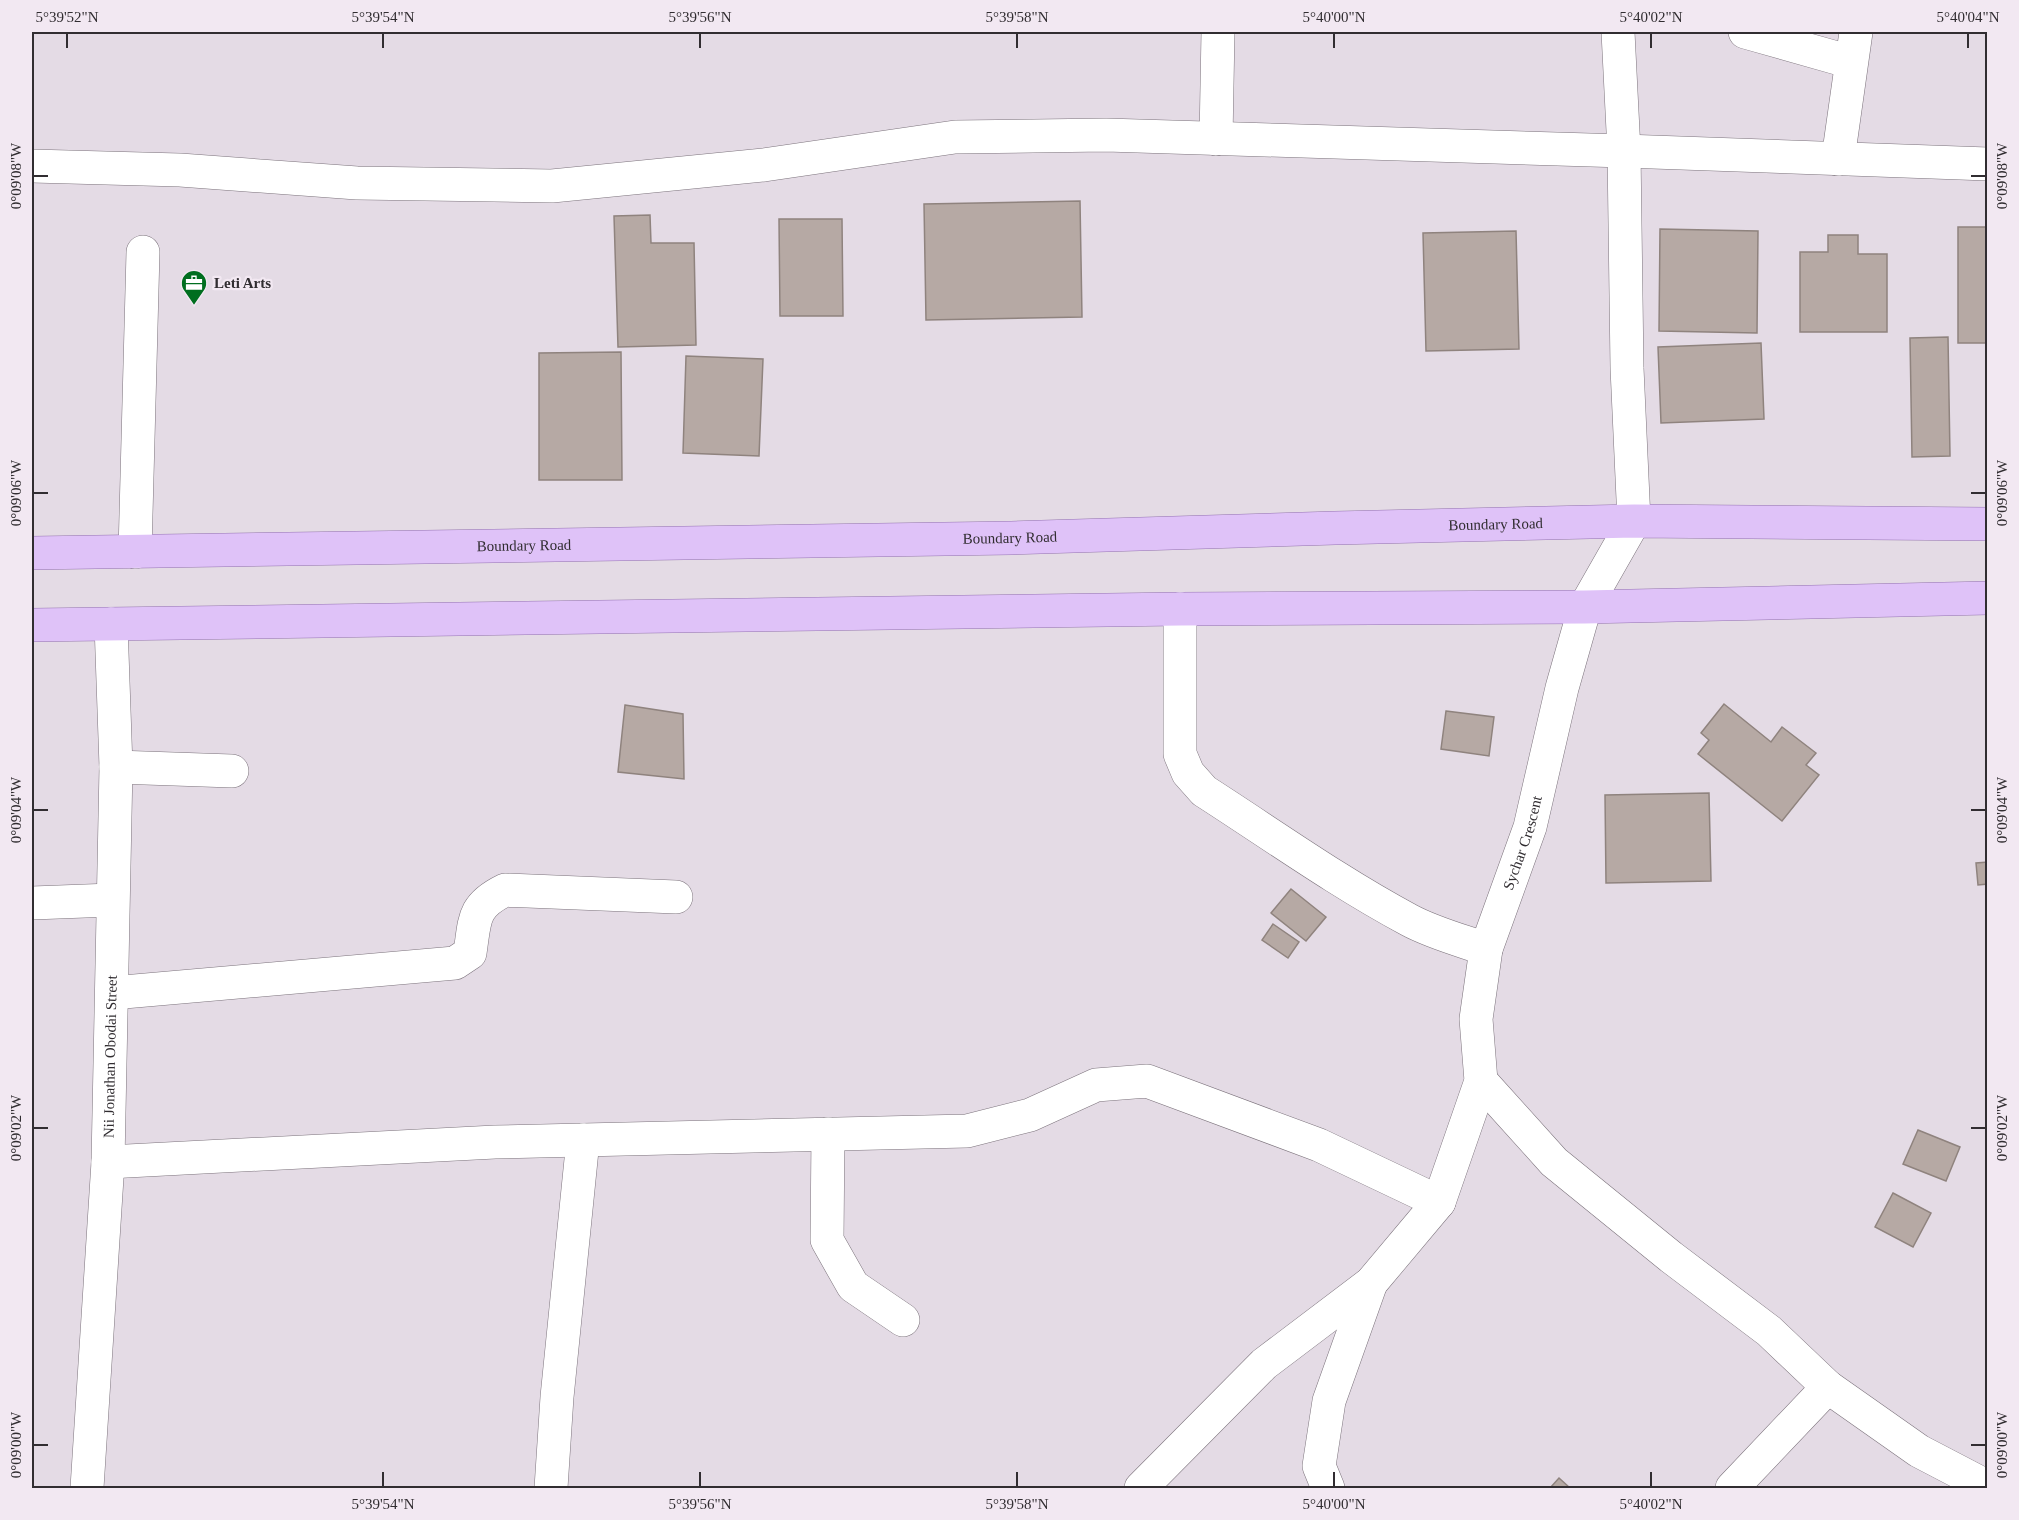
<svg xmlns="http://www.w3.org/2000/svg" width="2019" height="1520" font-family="Georgia,serif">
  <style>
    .building { fill: #b6a9a4; stroke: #8f837e; stroke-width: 1.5 }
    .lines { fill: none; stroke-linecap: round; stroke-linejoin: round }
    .minor-casing { stroke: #7c737c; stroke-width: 34 }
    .major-casing { stroke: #9474af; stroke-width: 34 }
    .minor { stroke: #fff; stroke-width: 33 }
    .major { stroke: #dfc2f8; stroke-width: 33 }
    .ticks { fill: none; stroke: #312d31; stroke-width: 2 }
    .labels { text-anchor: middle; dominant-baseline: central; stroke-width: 4.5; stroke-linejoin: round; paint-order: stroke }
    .poi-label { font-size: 15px; font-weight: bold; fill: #312d31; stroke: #f2e8f2; text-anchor: start }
    .street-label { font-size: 15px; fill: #312d31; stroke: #f2e8f2 }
    .neatline { fill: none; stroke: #312d31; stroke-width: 2 }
    .ticks-label { font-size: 15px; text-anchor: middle; fill: #312d31 }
  </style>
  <rect width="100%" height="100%" fill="#e4dbe5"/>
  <!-- building -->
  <g class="building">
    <polygon points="1080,201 1082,317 926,320 924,204"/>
    <polygon points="650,215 651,243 694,243 696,345 618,347 614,216"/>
    <polygon points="779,219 842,219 843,316 780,316"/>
    <rect x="1958" y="227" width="30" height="116"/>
    <polygon points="1660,229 1758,231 1757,333 1659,331"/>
    <polygon points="1516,231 1519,349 1426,351 1423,233"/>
    <polygon points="1828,235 1858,235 1858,254 1887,254 1887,332 1800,332 1800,252 1828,252"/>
    <polygon points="1948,337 1950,456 1912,457 1910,338"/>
    <polygon points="1761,343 1764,419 1661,423 1658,347"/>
    <polygon points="621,352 622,480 539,480 539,353"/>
    <polygon points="686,356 763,359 759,456 683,453"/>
    <polygon points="1724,704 1771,742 1782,727 1816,753 1806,765 1819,775 1782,821 1698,754 1709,740 1701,733"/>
    <polygon points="625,705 683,714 684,779 618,772"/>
    <polygon points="1446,711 1494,717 1489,756 1441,749"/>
    <polygon points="1709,793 1711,881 1606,883 1605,795"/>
    <polygon points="1988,862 1988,884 1978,885 1976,863"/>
    <polygon points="1291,889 1326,917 1306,941 1271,913"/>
    <polygon points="1273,924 1299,942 1288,958 1262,940"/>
    <polygon points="1918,1130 1960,1147 1946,1181 1903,1164"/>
    <polygon points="1893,1193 1931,1213 1913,1247 1875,1227"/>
    <polygon points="1559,1478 1570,1488 1550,1488"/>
  </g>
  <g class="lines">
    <!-- minor casing -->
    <g class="minor-casing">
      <g id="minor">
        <polyline points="1745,32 1851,62"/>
        <polyline points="1216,139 1218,32"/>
        <polyline points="1838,159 1856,32"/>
        <polyline points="32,166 180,170 357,183 552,186 764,165 955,137 1106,135 1624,151 1988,164"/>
        <polyline points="135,552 143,252"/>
        <path d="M 1180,609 L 1180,754 L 1188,773 L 1204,791 C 1271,834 1338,882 1409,920 C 1433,933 1460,940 1486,949"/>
        <polyline points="116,767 232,771"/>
        <polyline points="32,903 112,900"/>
        <path d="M 112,993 L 455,963 L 470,953 C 475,920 472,906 505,890 L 676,897"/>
        <polyline points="1481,1081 1554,1162 1671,1257 1769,1331 1828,1387 1919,1451 1988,1487"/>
        <polyline points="828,1134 827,1240 853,1286 903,1320"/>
        <polyline points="108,1162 495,1142 967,1131 1030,1115 1096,1085 1147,1081 1319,1145 1439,1202"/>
        <path id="s1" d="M 87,1488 L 108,1162 L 116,767 L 111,624"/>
        <polyline points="551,1488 557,1397 583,1140"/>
        <path id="s2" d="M 1141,1488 L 1264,1364 L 1371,1283 L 1439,1202 L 1481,1081 L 1476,1019 L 1486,949 L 1530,827 L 1562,688 L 1585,607 L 1634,521 L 1627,368 L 1624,151 L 1618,32"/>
        <polyline points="1328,1488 1319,1466 1329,1401 1371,1283"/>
        <polyline points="1732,1488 1828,1387"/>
      </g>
    </g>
    <!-- major casing -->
    <g class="major-casing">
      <g id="major">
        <path id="s3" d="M 32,553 L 1011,538 L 1335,528 L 1634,521 L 1988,524"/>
        <polyline points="32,625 1180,609 1585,607 1988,598"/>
      </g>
    </g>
    <!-- minor -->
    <use href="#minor" class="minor"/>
    <!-- major -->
    <use href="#major" class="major"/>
  </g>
  <!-- ticks -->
  <path class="ticks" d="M 67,33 L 67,48M 383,33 L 383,48M 700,33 L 700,48M 1017,33 L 1017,48M 1334,33 L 1334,48M 1651,33 L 1651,48M 1968,33 L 1968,48M 33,176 L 48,176M 1971,176 L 1986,176M 33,493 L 48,493M 1971,493 L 1986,493M 33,810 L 48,810M 1971,810 L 1986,810M 33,1128 L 48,1128M 1971,1128 L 1986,1128M 33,1445 L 48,1445M 1971,1445 L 1986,1445M 383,1472 L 383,1487M 700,1472 L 700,1487M 1017,1472 L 1017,1487M 1334,1472 L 1334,1487M 1651,1472 L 1651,1487"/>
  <!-- icons -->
  <defs>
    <g id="office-pin" transform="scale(1.35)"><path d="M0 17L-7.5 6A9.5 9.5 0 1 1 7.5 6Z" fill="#006e1f" stroke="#f2e8f2"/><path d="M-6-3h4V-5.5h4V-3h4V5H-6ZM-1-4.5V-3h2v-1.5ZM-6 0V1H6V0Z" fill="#fff"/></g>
  </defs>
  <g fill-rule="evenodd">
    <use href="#office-pin" x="194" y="283"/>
  </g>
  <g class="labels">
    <!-- poi labels -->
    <g class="poi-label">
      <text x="214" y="283">Leti Arts</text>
    </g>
    <!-- street labels -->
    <g class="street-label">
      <text stroke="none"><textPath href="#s3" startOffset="1464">Boundary Road</textPath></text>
      <text stroke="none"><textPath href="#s3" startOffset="978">Boundary Road</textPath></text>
      <text stroke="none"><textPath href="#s3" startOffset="492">Boundary Road</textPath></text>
      <text stroke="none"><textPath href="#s2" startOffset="788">Sychar Crescent</textPath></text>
      <text stroke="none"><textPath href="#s1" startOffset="432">Nii Jonathan Obodai Street</textPath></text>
    </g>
  </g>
  <!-- border -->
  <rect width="2019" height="1520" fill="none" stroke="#f2e8f2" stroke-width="66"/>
  <rect x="33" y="33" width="1953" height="1454" class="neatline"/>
  <g class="ticks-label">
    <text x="67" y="22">5°39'52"N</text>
    <text x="383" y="22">5°39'54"N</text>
    <text x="700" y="22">5°39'56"N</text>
    <text x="1017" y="22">5°39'58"N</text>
    <text x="1334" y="22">5°40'00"N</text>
    <text x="1651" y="22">5°40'02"N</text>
    <text x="1968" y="22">5°40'04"N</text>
    <text transform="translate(2002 176) rotate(-90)" y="5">0°09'08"W</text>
    <text transform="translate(16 176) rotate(-90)" y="5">0°09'08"W</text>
    <text transform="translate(2002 493) rotate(-90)" y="5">0°09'06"W</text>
    <text transform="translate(16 493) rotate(-90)" y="5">0°09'06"W</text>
    <text transform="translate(2002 810) rotate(-90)" y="5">0°09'04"W</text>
    <text transform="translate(16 810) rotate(-90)" y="5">0°09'04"W</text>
    <text transform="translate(2002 1128) rotate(-90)" y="5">0°09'02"W</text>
    <text transform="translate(16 1128) rotate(-90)" y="5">0°09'02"W</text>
    <text transform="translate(16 1445) rotate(-90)" y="5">0°09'00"W</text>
    <text transform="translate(2002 1445) rotate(-90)" y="5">0°09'00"W</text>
    <text x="383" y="1509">5°39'54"N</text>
    <text x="700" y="1509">5°39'56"N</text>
    <text x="1017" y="1509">5°39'58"N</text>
    <text x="1334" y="1509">5°40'00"N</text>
    <text x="1651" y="1509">5°40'02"N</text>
  </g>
</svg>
